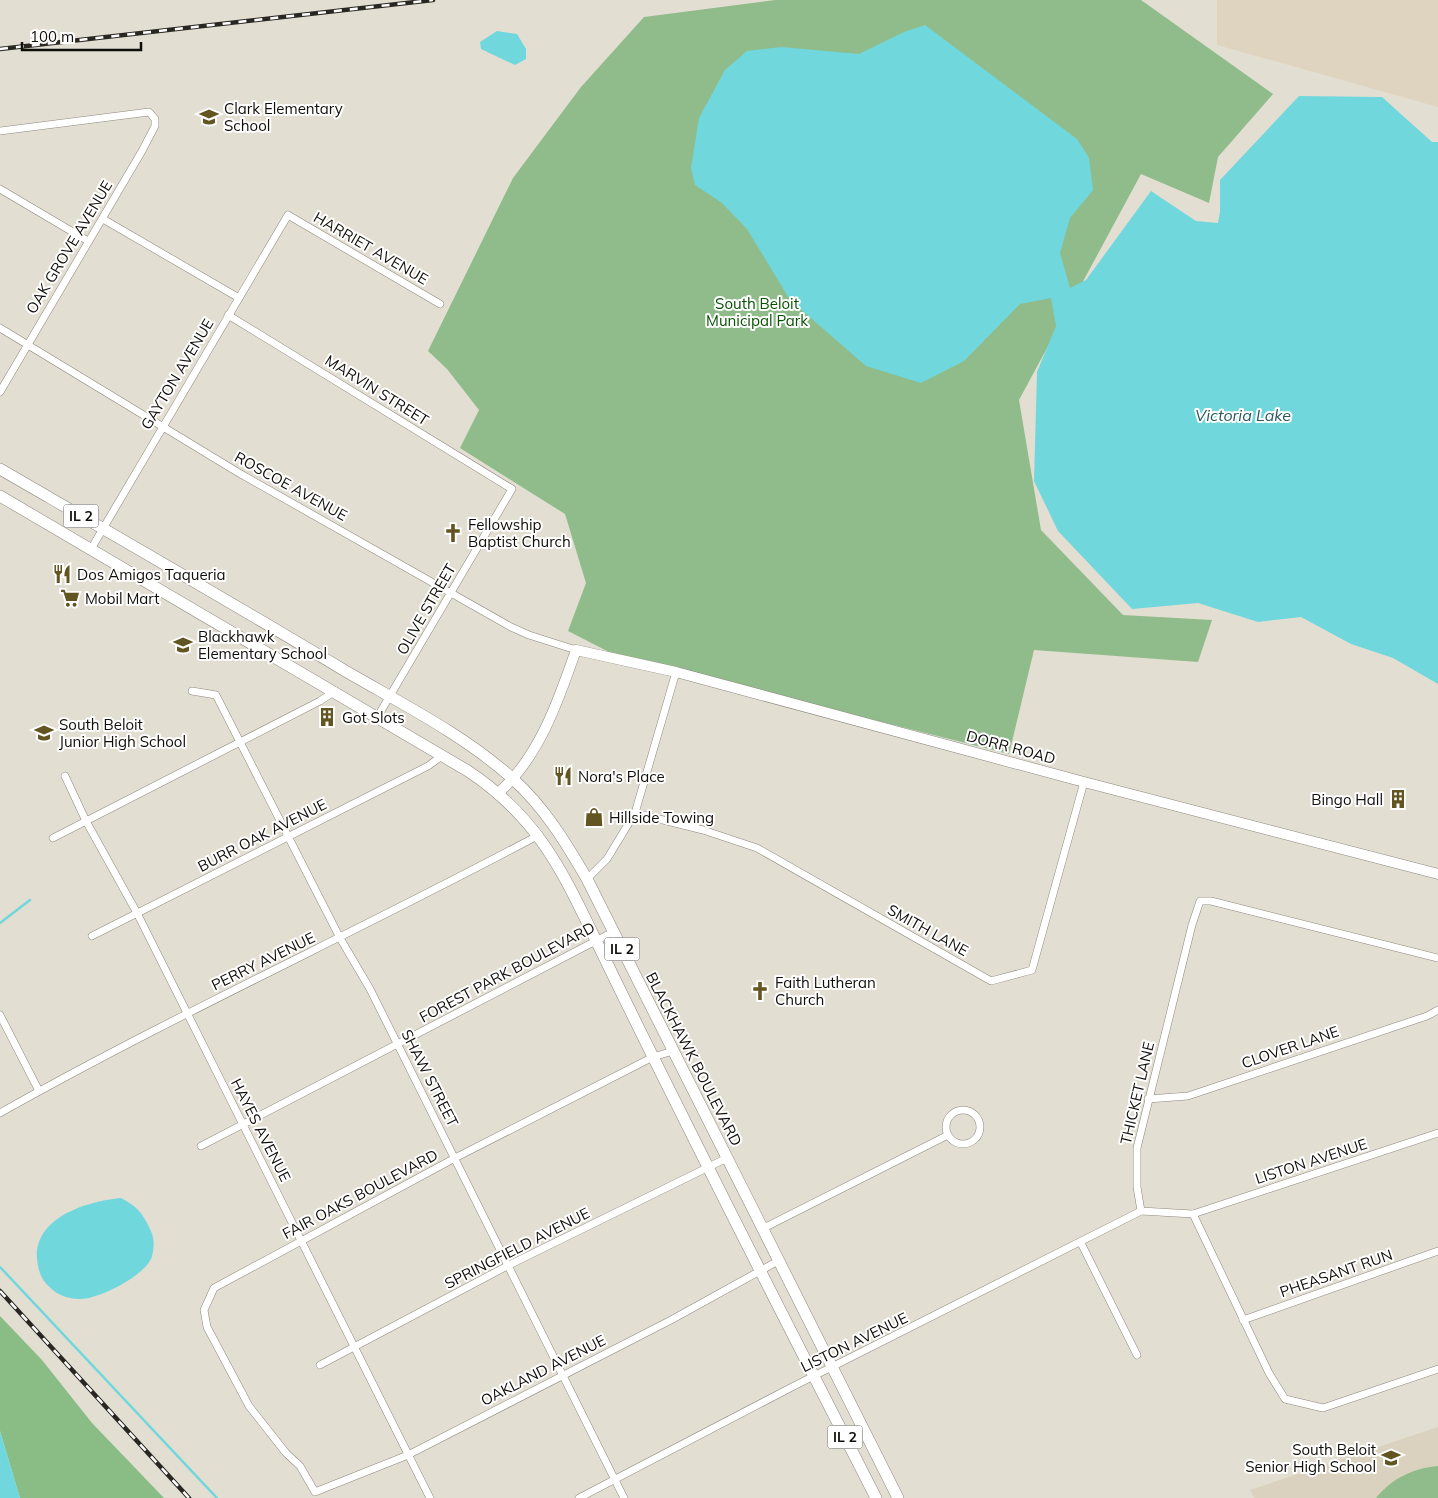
<svg xmlns="http://www.w3.org/2000/svg" width="1438" height="1498" font-family="Mulish,sans-serif">
  <style>
    .industrial { fill: #ded4bf }
    .built { fill: #dad2bf }
    .green { fill: #90bc8b }
    .forest { fill: #8abd85 }
    .water { fill: #70d7dd }
    .lines { fill: none; stroke-linecap: round; stroke-linejoin: round }
    .stream { stroke: #70d7dd; stroke-width: 2.5 }
    .street-casing { stroke: #8d887d; stroke-width: 8 }
    .secondary-casing { stroke: #8d887d; stroke-width: 11 }
    .primary-casing { stroke: #8d887d; stroke-width: 12 }
    .street { stroke: #fff; stroke-width: 7 }
    .secondary { stroke: #fff; stroke-width: 10 }
    .primary { stroke: #fff; stroke-width: 11 }
    .rail-casing { stroke: #2a2722; stroke-width: 4.5 }
    .rail { stroke: #fff; stroke-width: 2.5; stroke-dasharray: 8; stroke-linecap: butt }
    .labels { text-anchor: middle; dominant-baseline: central; stroke-width: 4; stroke-linejoin: round; paint-order: stroke }
    .shield { fill: #fff; stroke: #585654; stroke-width: 1 }
    .shield-label { font-size: 14px; font-weight: bold; fill: #100e0a }
    .poi-label { font-size: 15px; fill: #100e0a; stroke: #fff; text-anchor: start }
    .street-label { font-size: 15px; fill: #100e0a; stroke: #fff }
    .park-label { font-size: 15px; fill: #065202; stroke: #fff }
    .water-label { font-size: 16px; font-style: italic; fill: #2c5a5c; stroke: #fff }
  </style>
  <rect width="100%" height="100%" fill="#e3ded2"/>
  <!-- industrial -->
  <polygon class="industrial" points="1217,0 1438,0 1438,107 1217,45"/>
  <!-- built -->
  <polygon class="built" points="1438,1427 1438,1498 1254,1498 1250,1490"/>
  <!-- green -->
  <g class="green">
    <polygon points="775,0 1141,0 1273,94 1218,157 1209,203 1141,174 1019,400 1041,530 1123,615 1212,620 1198,662 1034,650 1009,754 613,654 568,631 586,583 565,514 460,448 479,410 447,369 428,351 513,178 581,87 644,17"/>
    <path d="M 1438,1466 L 1438,1498 L 1376,1498 C 1391,1479 1413,1468 1438,1466 Z"/>
  </g>
  <!-- forest -->
  <polygon class="forest" points="0,1316 42,1360 92,1423 164,1498 20,1498 0,1431"/>
  <!-- water -->
  <g class="water">
    <polygon points="925,25 1077,139 1089,158 1093,190 1070,218 1060,253 1070,288 1086,280 1151,191 1196,221 1218,223 1220,212 1220,180 1299,96 1382,97 1432,142 1438,142 1438,684 1393,658 1351,644 1301,617 1258,622 1198,603 1132,609 1058,531 1034,481 1037,372 1056,326 1051,298 1020,304 964,361 921,383 866,366 790,300 747,229 722,203 695,185 691,168 699,118 725,70 747,51 781,47 859,54 904,32"/>
    <polygon points="497,31 517,34 526,49 526,59 515,65 481,49 480,42"/>
    <path d="M 121,1198 C 135,1205 142,1212 149,1227 C 154,1236 155,1245 152,1256 C 147,1275 98,1300 79,1299 C 71,1299 60,1296 54,1291 C 42,1281 39,1275 37,1259 C 34,1217 88,1201 121,1198 Z"/>
    <polygon points="0,1431 20,1498 0,1498"/>
  </g>
  <g class="lines">
    <!-- stream -->
    <g class="stream">
      <polyline points="0,923 30,900"/>
      <polyline points="0,1267 217,1498"/>
    </g>
    <!-- street casing -->
    <g class="street-casing">
      <g id="street">
        <polyline points="0,131 149,112 155,119 155,126 142,151 0,392"/>
        <polyline points="0,189 88,241"/>
        <polyline points="103,219 239,298"/>
        <polyline points="228,315 512,489 378,716"/>
        <polyline points="0,328 239,473 511,627 529,635 576,650"/>
        <polyline points="91,549 288,215 440,304"/>
        <polyline points="192,691 216,695 340,938 370,989 624,1498"/>
        <polyline points="65,776 86,821 137,913 430,1498"/>
        <polyline points="635,813 703,830 757,848 991,981 1032,970 1084,782"/>
        <polyline points="53,838 320,701 335,691"/>
        <polyline points="587,879 607,859 635,813 676,672"/>
        <polyline points="92,936 428,766 443,755"/>
        <polyline points="1438,958 1211,901 1200,901 1192,925 1137,1148 1137,1187 1141,1211 1193,1214 1269,1373 1285,1399 1323,1408 1438,1369"/>
        <polyline points="0,1015 39,1091"/>
        <polyline points="673,1051 653,1057 455,1158 214,1288 204,1310 207,1327 249,1406 286,1453 300,1466 315,1492 408,1455 671,1320 778,1261"/>
        <polyline points="1148,1099 1188,1096 1427,1016 1438,1010"/>
        <circle cx="963" cy="1127" r="17"/>
        <path d="M 0,1113 C 176,1014 361,930 539,835"/>
        <polyline points="201,1146 613,932"/>
        <polyline points="1193,1214 1438,1133"/>
        <polyline points="762,1229 948,1135"/>
        <polyline points="1081,1243 1137,1355"/>
        <polyline points="1243,1320 1438,1251"/>
        <polyline points="320,1365 509,1265 727,1158"/>
        <polyline points="579,1498 792,1387 1141,1211"/>
      </g>
    </g>
    <!-- secondary casing -->
    <g class="secondary-casing">
      <path id="secondary" d="M 498,793 C 539,758 559,699 576,650 L 676,672 L 1084,782 L 1438,874"/>
    </g>
    <!-- primary casing -->
    <g class="primary-casing">
      <g id="primary">
        <path d="M 0,469 C 114,535 229,601 342,669 C 400,703 463,734 513,779 C 545,808 566,843 587,879 L 898,1498"/>
        <path d="M 0,496 L 468,771 C 546,823 567,883 607,963 C 633,1017 660,1071 687,1125 C 749,1250 813,1374 876,1498"/>
      </g>
    </g>
    <!-- street -->
    <use href="#street" class="street"/>
    <!-- secondary -->
    <use href="#secondary" class="secondary"/>
    <!-- primary -->
    <use href="#primary" class="primary"/>
    <!-- rail casing -->
    <g class="rail-casing">
      <g id="rail">
        <polyline points="0,49 433,0"/>
        <polyline points="0,1291 189,1498"/>
      </g>
    </g>
    <!-- rail -->
    <use href="#rail" class="rail"/>
  </g>
  <!-- icons -->
  <defs>
    <g id="school-bare" transform="scale(1.5)"><path d="M0-5L7-2L0 1L-7-2ZM-4 1L0 2.5L4 1V4Q0 6-4 4Z" fill="#625521" stroke="#fff" stroke-width="2.5" paint-order="stroke"/></g>
    <g id="church-bare" transform="scale(1.5)"><path d="M-1.2-6h2.4v3.5h3.3v2.4h-3.3V6h-2.4V-.1h-3.3v-2.4h3.3Z" fill="#625521" stroke="#fff" stroke-width="2.5" paint-order="stroke"/></g>
    <g id="restaurant-bare" transform="scale(1.5)"><path d="M-5-6h1v4h1v-4h1v4h1v-4h1v5L-1.5 .5V6h-2V.5L-5-1ZM5-6V6H3V1.5H1.5Q1.5-4 5-6Z" fill="#625521" stroke="#fff" stroke-width="2.5" paint-order="stroke"/></g>
    <g id="supermarket-bare" transform="scale(1.5)"><path d="M-6-5.5h2.5l.6 2H6L4.5 2H-2.5L-4.4-4H-6ZM-1.5 3.2a1.3 1.3 0 1 0 .1 0ZM3 3.2a1.3 1.3 0 1 0 .1 0Z" fill="#625521" stroke="#fff" stroke-width="2.5" paint-order="stroke"/></g>
    <g id="building-bare" transform="scale(1.5)"><path d="M-4-6H4V6H1V3H-1V6H-4ZM-2.5-4.3h1.7v1.8h-1.7ZM.8-4.3h1.7v1.8H.8ZM-2.5-1h1.7V.8h-1.7ZM.8-1h1.7V.8H.8Z" fill="#625521" stroke="#fff" stroke-width="2.5" paint-order="stroke"/></g>
    <g id="shop-bare" transform="scale(1.5)"><path d="M-5-2.5h2.3a2.7 3.5 0 0 1 5.4 0H5L5.5 6h-11ZM-1.5-2.5h3a1.5 2.3 0 0 0-3 0Z" fill="#625521" stroke="#fff" stroke-width="2.5" paint-order="stroke"/></g>
  </defs>
  <g fill-rule="evenodd">
    <use href="#school-bare" x="209" y="117"/>
    <use href="#church-bare" x="453" y="533"/>
    <use href="#restaurant-bare" x="62" y="574"/>
    <use href="#supermarket-bare" x="70" y="598"/>
    <use href="#school-bare" x="183" y="645"/>
    <use href="#building-bare" x="327" y="717"/>
    <use href="#school-bare" x="44" y="733"/>
    <use href="#restaurant-bare" x="563" y="776"/>
    <use href="#building-bare" x="1398" y="799"/>
    <use href="#shop-bare" x="594" y="817"/>
    <use href="#church-bare" x="760" y="991"/>
    <use href="#school-bare" x="1391" y="1458"/>
  </g>
  <g class="labels">
    <!-- shield labels -->
    <g class="shield">
      <rect x="63.5" y="504.5" width="35" height="23" rx="4"/>
      <rect x="604.5" y="937.5" width="35" height="23" rx="4"/>
      <rect x="827.5" y="1425.5" width="35" height="23" rx="4"/>
    </g>
    <g class="shield-label">
      <text x="81" y="516">IL 2</text>
      <text x="622" y="949">IL 2</text>
      <text x="845" y="1437">IL 2</text>
    </g>
    <!-- poi labels -->
    <g class="poi-label">
      <text x="224" y="108">Clark Elementary<tspan x="224" dy="17">School</tspan></text>
      <text x="468" y="524">Fellowship<tspan x="468" dy="17">Baptist Church</tspan></text>
      <text x="77" y="574">Dos Amigos Taqueria</text>
      <text x="85" y="598">Mobil Mart</text>
      <text x="198" y="636">Blackhawk<tspan x="198" dy="17">Elementary School</tspan></text>
      <text x="342" y="717">Got Slots</text>
      <text x="59" y="724">South Beloit<tspan x="59" dy="17">Junior High School</tspan></text>
      <text x="578" y="776">Nora's Place</text>
      <text x="1383" y="799" text-anchor="end">Bingo Hall</text>
      <text x="609" y="817">Hillside Towing</text>
      <text x="775" y="982">Faith Lutheran<tspan x="775" dy="17">Church</tspan></text>
      <text x="1376" y="1449" text-anchor="end">South Beloit<tspan x="1376" dy="17">Senior High School</tspan></text>
    </g>
    <!-- street labels -->
    <g class="street-label">
      <text transform="translate(69 247) rotate(-59)">OAK GROVE AVENUE</text>
      <text transform="translate(371 248) rotate(30)">HARRIET AVENUE</text>
      <text transform="translate(177 374) rotate(-59)">GAYTON AVENUE</text>
      <text transform="translate(377 390) rotate(32)">MARVIN STREET</text>
      <text transform="translate(291 486) rotate(29)">ROSCOE AVENUE</text>
      <text transform="translate(426 609) rotate(-60)">OLIVE STREET</text>
      <text transform="translate(1011 747) rotate(15)">DORR ROAD</text>
      <text transform="translate(262 835) rotate(-27)">BURR OAK AVENUE</text>
      <text transform="translate(928 930) rotate(29)">SMITH LANE</text>
      <text transform="translate(263 961) rotate(-26)">PERRY AVENUE</text>
      <text transform="translate(507 972) rotate(-28)">FOREST PARK BOULEVARD</text>
      <text transform="translate(1290 1047) rotate(-19)">CLOVER LANE</text>
      <text transform="translate(694 1059) rotate(63)">BLACKHAWK BOULEVARD</text>
      <text transform="translate(430 1078) rotate(63)">SHAW STREET</text>
      <text transform="translate(1137 1093) rotate(-77)">THICKET LANE</text>
      <text transform="translate(261 1130) rotate(63)">HAYES AVENUE</text>
      <text transform="translate(1311 1161) rotate(-18)">LISTON AVENUE</text>
      <text transform="translate(360 1194) rotate(-28)">FAIR OAKS BOULEVARD</text>
      <text transform="translate(517 1248) rotate(-27)">SPRINGFIELD AVENUE</text>
      <text transform="translate(1336 1273) rotate(-19)">PHEASANT RUN</text>
      <text transform="translate(854 1342) rotate(-26)">LISTON AVENUE</text>
      <text transform="translate(543 1370) rotate(-27)">OAKLAND AVENUE</text>
    </g>
    <!-- park labels -->
    <g class="park-label">
      <text x="757" y="303">South Beloit<tspan x="757" dy="17">Municipal Park</tspan></text>
    </g>
    <!-- water labels -->
    <g class="water-label">
      <text x="1243" y="415">Victoria Lake</text>
    </g>
  </g>
  <!-- scale -->
  <path d="M22 42v8h119v-8" fill="none" stroke="#100e0a" stroke-width="2.5"/>
  <text x="30" y="42" font-size="15" fill="#100e0a" stroke="#ffffff" stroke-width="4" paint-order="stroke">100 m</text>
</svg>
